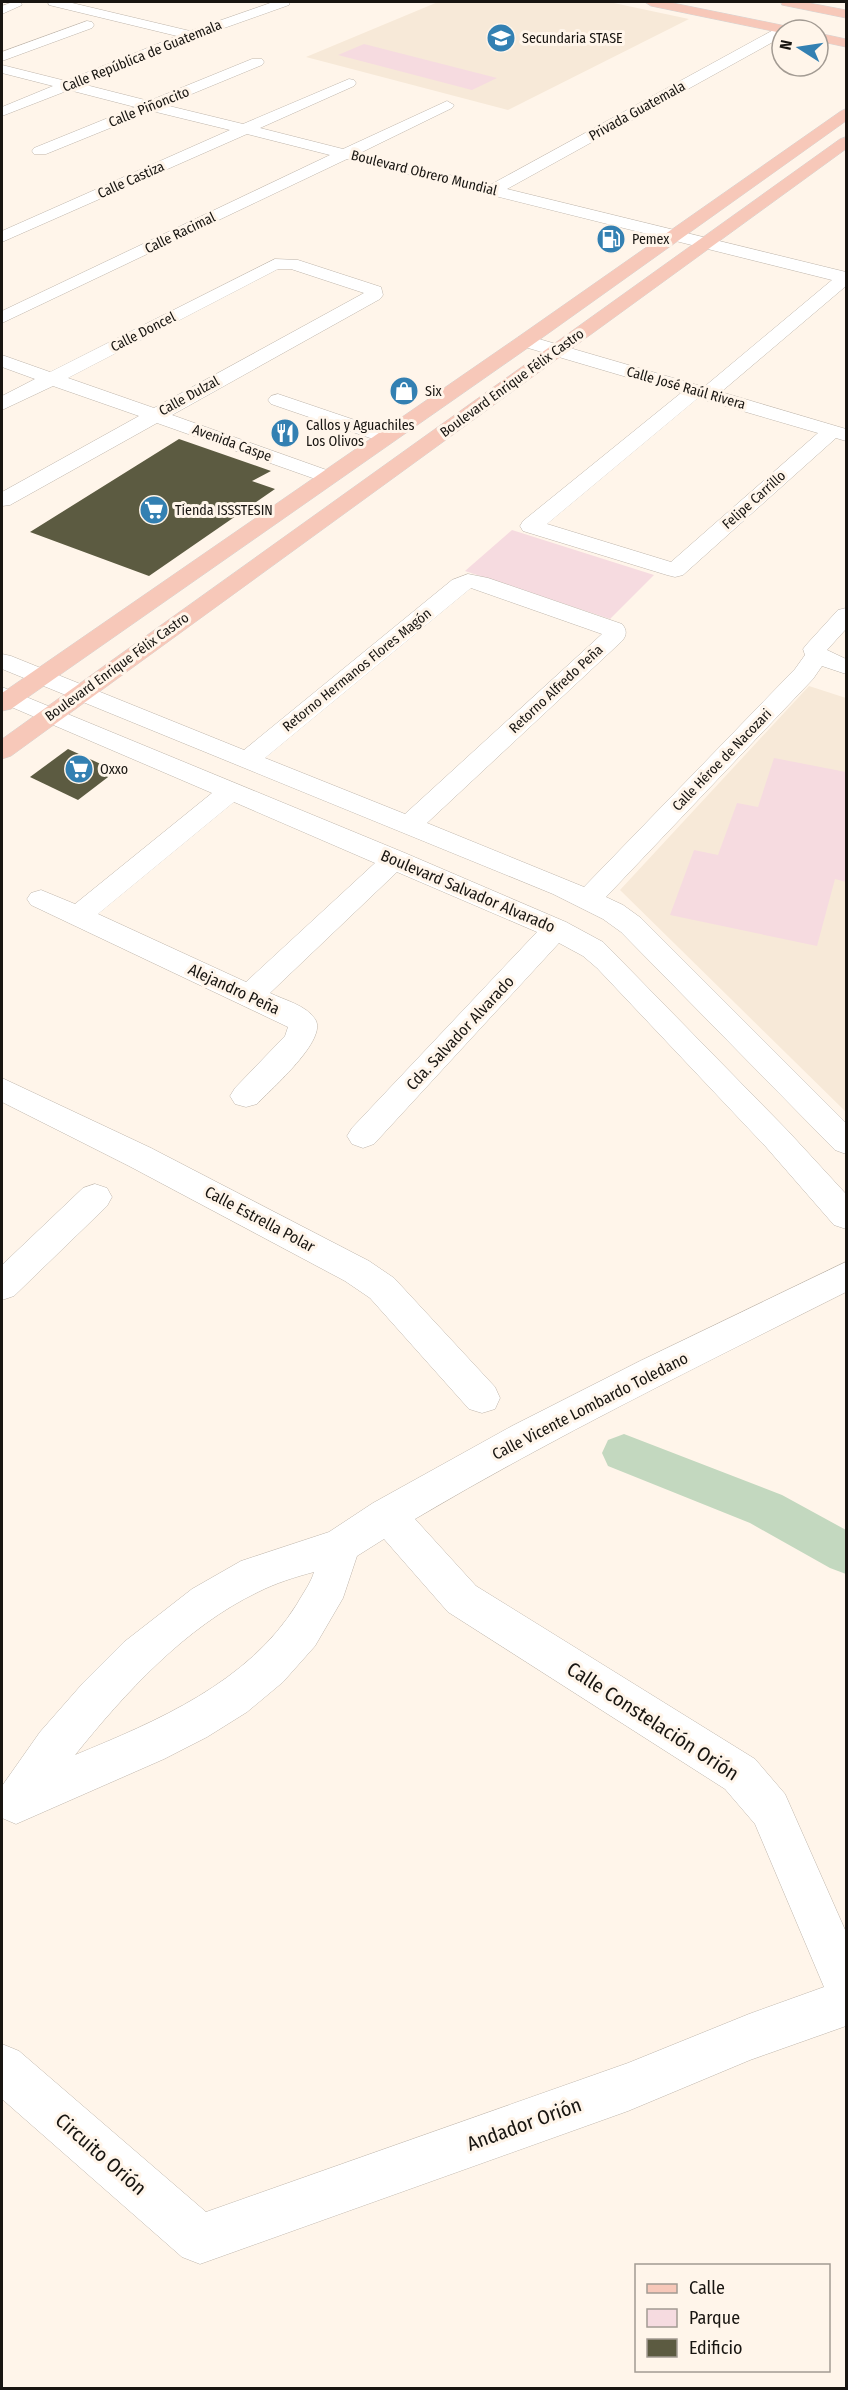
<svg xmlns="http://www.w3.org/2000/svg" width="848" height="2390" font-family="'Fira Sans Condensed',sans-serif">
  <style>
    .built { fill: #f7e9d8 }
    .green { fill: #f6dbe0 }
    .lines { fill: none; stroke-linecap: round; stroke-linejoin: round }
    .canal { fill: #c3d8bf; fill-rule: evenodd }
    .building { fill: #5c5b41 }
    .minor-casing { stroke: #bfb6ac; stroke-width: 1 }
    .major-casing { stroke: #d5d5d4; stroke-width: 1 }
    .minor { fill: #fff; fill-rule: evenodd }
    .major { fill: #f7c8b9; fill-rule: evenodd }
    .labels { text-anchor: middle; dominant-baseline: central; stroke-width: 6; stroke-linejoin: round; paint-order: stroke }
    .far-poi-label { font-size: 14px; fill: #181511; stroke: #fff5ea; text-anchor: start }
    .far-street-label { font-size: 14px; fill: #181511; stroke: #fff5ea }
    .street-label { font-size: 16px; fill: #181511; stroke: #fff5ea }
    .near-street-label { font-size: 20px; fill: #181511; stroke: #fff5ea }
  </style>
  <rect width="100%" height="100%" fill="#fff5ea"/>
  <!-- built -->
  <g class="built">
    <polygon points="438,2 609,2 689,19 508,110 306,57"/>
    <polygon points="809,686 846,698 846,1112 620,890"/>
  </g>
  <!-- green -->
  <g class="green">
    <polygon points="364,44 497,78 472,90 338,55"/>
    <polygon points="512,530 654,575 610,619 465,571"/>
    <polygon points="774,758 846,772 846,882 835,879 817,946 670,915 694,850 718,855 737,803 758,807"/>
  </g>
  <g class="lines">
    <!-- canal -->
    <polygon class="canal" points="624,1434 782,1495 846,1530 846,1574 830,1568 750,1523 608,1466 602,1453 608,1440"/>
  </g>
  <!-- building -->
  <g class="building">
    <polygon points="179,439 271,471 252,481 275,489 149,576 30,532"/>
    <polygon points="68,749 116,771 78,800 30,777"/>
  </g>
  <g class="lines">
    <!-- minor casing -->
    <g class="minor-casing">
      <g id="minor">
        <polygon points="13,2 20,2 22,5 2,14 2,6"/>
        <path d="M 48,2 L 68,2 L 190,31 L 273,2 L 290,2 L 289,5 L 196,38 L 82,84 L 149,101 L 252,59 L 262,59 L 264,62 L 262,65 L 165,105 L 243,124 L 349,79 L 354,80 L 356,83 L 354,86 L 260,128 L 343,149 L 447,101 L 454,105 L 452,108 L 360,153 L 490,185 L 777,28 L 787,28 L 788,30 L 782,30 L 782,37 L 507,189 L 846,272 L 846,286 L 721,392 L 846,429 L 846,441 L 836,438 L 683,575 L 675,577 L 667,575 L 523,531 L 520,526 L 523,521 L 681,393 L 518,345 L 516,341 L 518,337 L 532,337 L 704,387 L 832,280 L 347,159 L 2,323 L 2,311 L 330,155 L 247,134 L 2,242 L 2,231 L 230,130 L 152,111 L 46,154 L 34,154 L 32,151 L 34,148 L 135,107 L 69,90 L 2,116 L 2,107 L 53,86 L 2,73 L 2,65 L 66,81 L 177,36 L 49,5 ZM 698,398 L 818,433 L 671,562 L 547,524 Z"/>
        <polygon points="87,21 92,22 94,25 92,28 2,61 2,52"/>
        <path d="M 275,259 L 298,260 L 381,287 L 383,295 L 380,299 L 172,415 L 335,473 L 339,477 L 335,481 L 328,483 L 321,481 L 157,423 L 10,505 L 2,506 L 2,492 L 139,416 L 53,386 L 2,410 L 2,396 L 35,379 L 2,367 L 2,355 L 50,372 ZM 278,269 L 291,269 L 364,293 L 154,408 L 68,378 Z"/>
        <polygon points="278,394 393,433 396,437 393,441 379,441 271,404 268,400 271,396"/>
        <path d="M 468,574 L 488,578 L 622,624 C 627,630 627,635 622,641 L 427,823 L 584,887 L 795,669 L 805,655 L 803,649 L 807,644 L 838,610 L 846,608 L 846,629 L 827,650 L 846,659 L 846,674 L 822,666 L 813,679 L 606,897 L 623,905 L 641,918 L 846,1123 L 846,1154 L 835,1150 L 621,932 L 603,919 L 553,894 L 2,669 L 2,654 L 11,656 L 244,750 L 452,580 ZM 471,588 L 602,634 L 405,814 L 265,758 Z"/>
        <path d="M 2,687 L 405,853 L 566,922 L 603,942 L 788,1131 L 846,1194 L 846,1229 L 834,1225 L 766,1147 L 597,968 L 583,956 L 559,943 L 374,1144 L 363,1148 L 352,1144 L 347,1136 L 352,1128 L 537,932 L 397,872 L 270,993 C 284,1000 306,1005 315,1019 C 329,1039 271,1089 257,1104 L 246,1107 L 235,1104 L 230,1096 L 235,1088 L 285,1036 L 288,1027 L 31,905 L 27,899 L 31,893 L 41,890 L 75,904 L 212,793 L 2,703 ZM 234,802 L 375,863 L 246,982 L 98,914 Z"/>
        <polygon points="2,1078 151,1148 369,1261 394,1278 495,1387 500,1398 495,1409 482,1413 469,1409 370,1298 345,1281 129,1166 2,1102"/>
        <polygon points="95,1184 107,1188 112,1197 107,1206 14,1296 2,1300 2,1265 83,1188"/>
        <path d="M 846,1262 L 846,1292 C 701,1365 555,1436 415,1519 L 476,1586 L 755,1759 L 785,1794 L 846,1932 L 846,2026 L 750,2060 L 628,2111 L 200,2264 L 182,2257 L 2,2099 L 2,2044 L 19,2051 L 206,2212 L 628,2063 L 749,2014 L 824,1987 L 755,1824 L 725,1789 L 448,1612 L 384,1539 L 357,1556 L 343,1598 L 315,1646 L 283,1682 L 247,1712 L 207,1737 L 164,1759 L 16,1824 L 2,1818 L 2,1786 L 40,1732 L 83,1683 L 124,1642 L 192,1589 L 241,1561 L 329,1532 L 373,1503 L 512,1426 L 640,1361 ZM 314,1572 C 311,1583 303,1593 297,1604 C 248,1683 157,1721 75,1755 C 125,1693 185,1627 258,1592 C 276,1583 295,1577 314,1572 Z"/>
      </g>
    </g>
    <!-- major casing -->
    <g class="major-casing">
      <g id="major">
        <polygon points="645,2 668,2 786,26 793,30 782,30 782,33 651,6"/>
        <polygon points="781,2 804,2 846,10 846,18 782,5"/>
        <polygon points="818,33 846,39 846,47 818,41"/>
        <polygon points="846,109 846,121 532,345 11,709 2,711 2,693 518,337 841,111"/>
        <polygon points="846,137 846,149 11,756 2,759 2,739 840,139"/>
      </g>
    </g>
    <!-- minor -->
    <use href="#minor" class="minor"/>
    <!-- major -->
    <use href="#major" class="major"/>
  </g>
  <!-- icons -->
  <defs>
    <g id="school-disc" transform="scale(1.5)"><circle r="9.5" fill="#3380b2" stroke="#fff5ea"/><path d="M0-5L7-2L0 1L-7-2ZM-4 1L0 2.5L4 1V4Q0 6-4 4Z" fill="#fff"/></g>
    <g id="fuel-disc" transform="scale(1.5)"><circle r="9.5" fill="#3380b2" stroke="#fff5ea"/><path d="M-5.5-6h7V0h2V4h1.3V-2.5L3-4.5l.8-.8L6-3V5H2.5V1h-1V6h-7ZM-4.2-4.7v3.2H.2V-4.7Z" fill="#fff"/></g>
    <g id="shop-disc" transform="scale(1.5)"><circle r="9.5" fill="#3380b2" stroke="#fff5ea"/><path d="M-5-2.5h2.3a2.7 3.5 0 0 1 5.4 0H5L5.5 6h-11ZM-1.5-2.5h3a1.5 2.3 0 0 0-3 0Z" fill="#fff"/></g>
    <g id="restaurant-disc" transform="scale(1.5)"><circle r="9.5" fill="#3380b2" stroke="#fff5ea"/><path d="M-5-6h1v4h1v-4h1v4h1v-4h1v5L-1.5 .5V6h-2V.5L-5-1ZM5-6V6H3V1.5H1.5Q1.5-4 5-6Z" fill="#fff"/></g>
    <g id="supermarket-disc" transform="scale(1.5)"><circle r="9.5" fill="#3380b2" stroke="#fff5ea"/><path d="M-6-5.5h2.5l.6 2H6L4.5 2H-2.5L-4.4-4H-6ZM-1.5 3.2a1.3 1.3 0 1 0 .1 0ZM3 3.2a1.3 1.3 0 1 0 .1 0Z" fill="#fff"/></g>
  </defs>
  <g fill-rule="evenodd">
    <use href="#school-disc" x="501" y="38"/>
    <use href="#fuel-disc" x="611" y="239"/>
    <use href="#shop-disc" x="404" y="391"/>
    <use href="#restaurant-disc" x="285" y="433"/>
    <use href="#supermarket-disc" x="154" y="510"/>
    <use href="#supermarket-disc" x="79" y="769"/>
  </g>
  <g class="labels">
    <!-- far-poi labels -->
    <g class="far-poi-label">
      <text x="522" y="38">Secundaria STASE</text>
      <text x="632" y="239">Pemex</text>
      <text x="425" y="391">Six</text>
      <text x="306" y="425">Callos y Aguachiles<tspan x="306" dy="16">Los Olivos</tspan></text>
      <text x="175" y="510">Tienda ISSSTESIN</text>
      <text x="100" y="769">Oxxo</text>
    </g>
    <!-- far-street labels -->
    <g class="far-street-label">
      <text transform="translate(142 56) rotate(-22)">Calle República de Guatemala</text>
      <text transform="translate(149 107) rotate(-22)">Calle Piñoncito</text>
      <text transform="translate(637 111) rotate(-29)">Privada Guatemala</text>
      <text transform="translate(424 173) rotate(14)">Boulevard Obrero Mundial</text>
      <text transform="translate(131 180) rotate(-24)">Calle Castiza</text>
      <text transform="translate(180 233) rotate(-26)">Calle Racimal</text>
      <text transform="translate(143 332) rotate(-27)">Calle Doncel</text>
      <text transform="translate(512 383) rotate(-36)">Boulevard Enrique Félix Castro</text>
      <text transform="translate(686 388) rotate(16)">Calle José Raúl Rivera</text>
      <text transform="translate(189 396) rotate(-29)">Calle Dulzal</text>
      <text transform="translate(232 443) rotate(20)">Avenida Caspe</text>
      <text transform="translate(754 500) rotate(-42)">Felipe Carrillo</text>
      <text transform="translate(117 667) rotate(-36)">Boulevard Enrique Félix Castro</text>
      <text transform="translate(357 670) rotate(-39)">Retorno Hermanos Flores Magón</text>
      <text transform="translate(556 689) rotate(-43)">Retorno Alfredo Peña</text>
      <text transform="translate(722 760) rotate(-46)">Calle Héroe de Nacozari</text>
    </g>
    <!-- street labels -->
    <g class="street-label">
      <text transform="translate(468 891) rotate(23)">Boulevard Salvador Alvarado</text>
      <text transform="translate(234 989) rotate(25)">Alejandro Peña</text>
      <text transform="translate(460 1033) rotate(-47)">Cda. Salvador Alvarado</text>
      <text transform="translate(260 1219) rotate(28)">Calle Estrella Polar</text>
      <text transform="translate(590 1406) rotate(-27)">Calle Vicente Lombardo Toledano</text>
    </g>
    <!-- near-street labels -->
    <g class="near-street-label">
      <text transform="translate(653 1721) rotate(33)">Calle Constelación Orión</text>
      <text transform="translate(524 2124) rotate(-20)">Andador Orión</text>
      <text transform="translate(101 2154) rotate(41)">Circuito Orión</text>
    </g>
  </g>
  <!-- border -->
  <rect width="848" height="2390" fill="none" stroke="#181511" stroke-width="6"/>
  <!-- legend -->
  <rect x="635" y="2264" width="195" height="108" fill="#fff5ea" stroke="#a39b93" stroke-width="1.5"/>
  <rect x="647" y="2284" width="30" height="9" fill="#f7c8b9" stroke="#a39b93" stroke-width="1.5"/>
  <text x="689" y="2294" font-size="18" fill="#181511">Calle</text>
  <rect x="647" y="2309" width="30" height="18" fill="#f6dbe0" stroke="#a39b93" stroke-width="1.5"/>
  <text x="689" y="2324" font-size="18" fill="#181511">Parque</text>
  <rect x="647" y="2339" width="30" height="18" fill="#5c5b41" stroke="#a39b93" stroke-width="1.5"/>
  <text x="689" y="2354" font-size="18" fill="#181511">Edificio</text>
  <!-- north arrow -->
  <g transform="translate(800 48) rotate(282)"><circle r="28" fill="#fff5ea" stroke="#a39b93" stroke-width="1.5"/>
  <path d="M0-4.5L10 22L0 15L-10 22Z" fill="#3380b2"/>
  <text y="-9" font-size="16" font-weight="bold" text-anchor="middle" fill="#181511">N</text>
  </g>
</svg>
